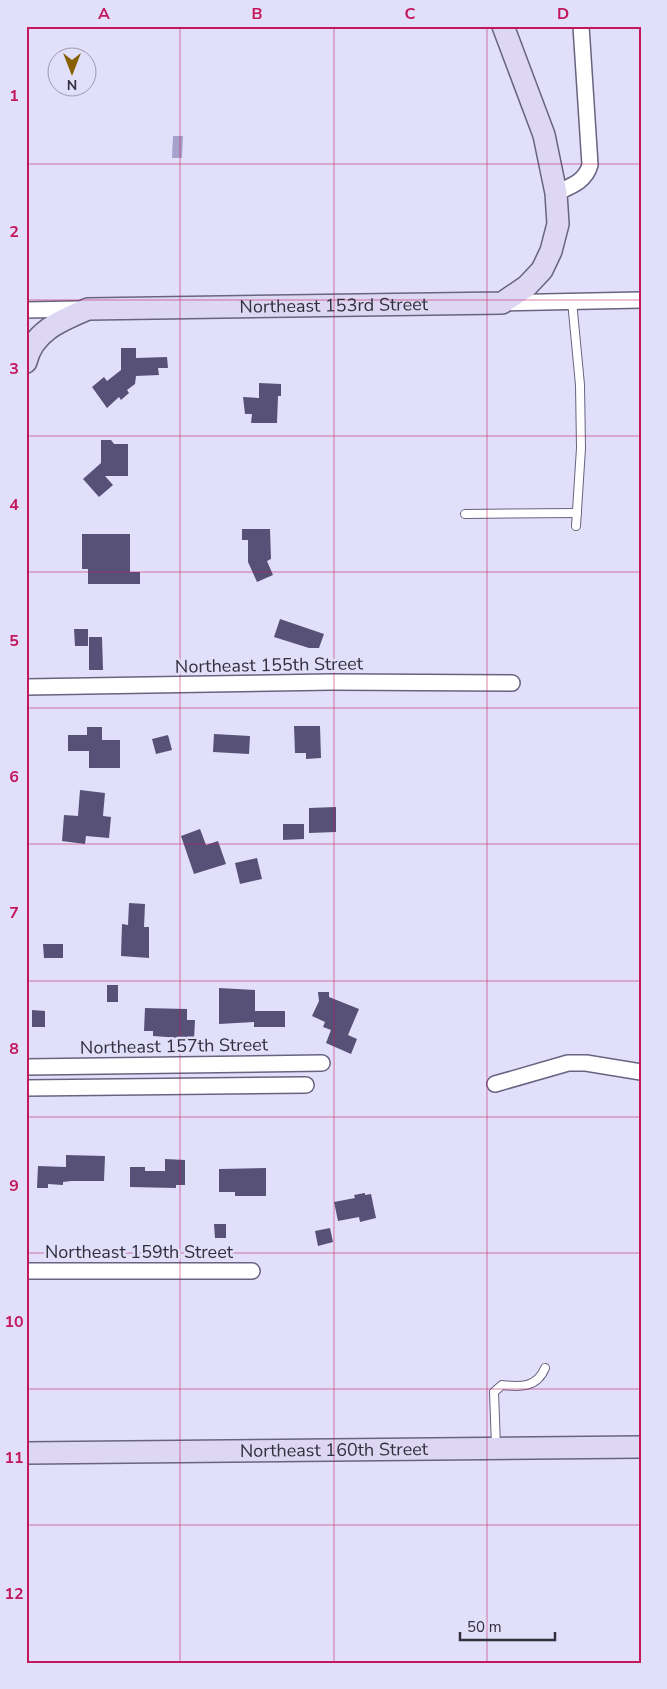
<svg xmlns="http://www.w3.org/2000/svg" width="667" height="1689" font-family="'Nunito Sans',sans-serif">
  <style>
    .water { fill: #a7a2cc }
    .building { fill: #575177 }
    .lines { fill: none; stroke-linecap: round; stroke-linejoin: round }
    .lane-casing { stroke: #676380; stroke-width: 10 }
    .street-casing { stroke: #676380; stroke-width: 18 }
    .secondary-casing { stroke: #676380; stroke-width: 24 }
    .lane { stroke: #fff; stroke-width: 8 }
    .street { stroke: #fff; stroke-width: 15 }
    .secondary { stroke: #ddd7f4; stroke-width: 21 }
    .grid { fill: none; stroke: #c2185b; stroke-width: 1; stroke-opacity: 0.55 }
    .labels { text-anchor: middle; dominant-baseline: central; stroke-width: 5; stroke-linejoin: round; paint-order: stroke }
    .street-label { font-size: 18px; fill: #32303d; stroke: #e2dffb }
    .neatline { fill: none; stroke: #c2185b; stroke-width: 2 }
    .grid-label { font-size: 16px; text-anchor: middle; font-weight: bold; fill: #c2185b }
  </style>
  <rect width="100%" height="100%" fill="#e2dffb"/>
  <!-- water -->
  <polygon class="water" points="173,136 183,136 182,158 172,158"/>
  <!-- building -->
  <g class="building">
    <polygon points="121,348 136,348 136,358 167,357 168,368 158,368 159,375 136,376 135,384 127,390 129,393 121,400 119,397 107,408 92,387 104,377 107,381 121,370"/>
    <polygon points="259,383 281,384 281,396 278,396 277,423 251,423 252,414 245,414 243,397 259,398"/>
    <polygon points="101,440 111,440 114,444 128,444 128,476 105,476 113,485 99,497 83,479 101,463"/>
    <polygon points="242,529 270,529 271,559 267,561 273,575 257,582 248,562 248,540 242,540"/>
    <polygon points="82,534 130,534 130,572 140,572 140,584 88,584 88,569 82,569"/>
    <polygon points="280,619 324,634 319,648 309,648 274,637"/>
    <polygon points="74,629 88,629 88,646 75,646"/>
    <polygon points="89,637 102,637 103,670 89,670"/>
    <polygon points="294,726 320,726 321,758 306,759 306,753 295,753"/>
    <polygon points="87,727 102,727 102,740 120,740 120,768 89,768 89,751 68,751 68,735 87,735"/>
    <polygon points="214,734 250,736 249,754 213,752"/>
    <polygon points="168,735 172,750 156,754 152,739"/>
    <polygon points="80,790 105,793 103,816 111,817 109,838 86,836 85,844 62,841 64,815 78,816"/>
    <polygon points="336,807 336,832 309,833 309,808"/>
    <polygon points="283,824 304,824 304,839 283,840"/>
    <polygon points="200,829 206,845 218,841 226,864 194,874 181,836"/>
    <polygon points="257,858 262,879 240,884 235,863"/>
    <polygon points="129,903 145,904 144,927 149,927 149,958 121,956 122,924 128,925"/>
    <polygon points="43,944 63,944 63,958 44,958"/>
    <rect x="107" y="985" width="11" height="17"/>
    <polygon points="219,988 255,990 255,1011 285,1011 285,1027 254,1027 254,1022 219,1024"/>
    <polygon points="318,992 329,992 329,997 359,1009 348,1035 357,1039 351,1054 326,1043 331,1030 323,1027 325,1022 312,1016 319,1001"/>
    <polygon points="145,1008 187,1009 187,1020 195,1020 194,1039 153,1036 153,1031 144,1031"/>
    <polygon points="32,1010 45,1011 45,1027 32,1027"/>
    <polygon points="66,1155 105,1156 104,1181 71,1181 63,1182 63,1185 48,1184 48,1188 37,1188 38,1166 66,1167"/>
    <polygon points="165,1159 185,1160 185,1185 176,1185 176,1188 130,1187 130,1167 145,1167 145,1171 165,1171"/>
    <polygon points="266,1168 266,1196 235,1196 235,1192 219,1192 219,1169"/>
    <polygon points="365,1193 365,1195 371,1194 376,1218 360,1222 359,1217 338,1221 334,1202 355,1198 354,1195"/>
    <polygon points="214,1224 226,1224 226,1238 215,1238"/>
    <polygon points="330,1228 333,1242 318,1246 315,1231"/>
  </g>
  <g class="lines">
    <!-- lane casing -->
    <g class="lane-casing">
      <g id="lane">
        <polyline points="572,301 580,385 581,448 576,526"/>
        <polyline points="465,514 577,513"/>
        <path d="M 496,1446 L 494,1392 L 502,1385 C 520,1387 537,1388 545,1368"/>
      </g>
    </g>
    <!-- street casing -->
    <g class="street-casing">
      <g id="street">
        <path d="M 556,193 C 571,186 585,182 590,165 L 581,26"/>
        <polyline points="502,303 641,300"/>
        <polyline points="26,310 79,309"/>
        <polyline points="26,687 332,682 512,683"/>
        <polyline points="26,1067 322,1063"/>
        <polyline points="495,1084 568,1063 586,1063 641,1072"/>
        <polyline points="26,1088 306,1085"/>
        <polyline points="26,1271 252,1271"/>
      </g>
    </g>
    <!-- secondary casing -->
    <g class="secondary-casing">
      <g id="secondary">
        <path id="s1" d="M 26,362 C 33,331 62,320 88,309 L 502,303 L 527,286 L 542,270 L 551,251 L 558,224 L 556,193 L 544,135 L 503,26"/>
        <path id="s2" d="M 26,1453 L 641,1447"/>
      </g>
    </g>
    <!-- lane -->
    <use href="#lane" class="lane"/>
    <!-- street -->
    <use href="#street" class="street"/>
    <!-- secondary -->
    <use href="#secondary" class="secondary"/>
  </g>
  <!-- grid -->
  <path class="grid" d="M 180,26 L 180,1663M 334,26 L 334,1663M 487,26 L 487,1663M 26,164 L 641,164M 26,300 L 641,300M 26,436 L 641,436M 26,572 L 641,572M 26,708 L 641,708M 26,844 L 641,844M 26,981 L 641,981M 26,1117 L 641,1117M 26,1253 L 641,1253M 26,1389 L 641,1389M 26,1525 L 641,1525"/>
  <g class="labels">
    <!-- street labels -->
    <g class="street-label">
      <text stroke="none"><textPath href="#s1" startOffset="331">Northeast 153rd Street</textPath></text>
      <text transform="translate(269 665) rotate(-1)">Northeast 155th Street</text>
      <text transform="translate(174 1046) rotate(-1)">Northeast 157th Street</text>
      <text x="139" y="1252">Northeast 159th Street</text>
      <text stroke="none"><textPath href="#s2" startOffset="308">Northeast 160th Street</textPath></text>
    </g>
  </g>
  <!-- border -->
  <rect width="667" height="1689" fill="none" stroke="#e2dffb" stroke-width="55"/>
  <!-- north arrow -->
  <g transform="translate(72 72) rotate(180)"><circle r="24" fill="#e2dffb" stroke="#9c99af"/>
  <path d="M0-4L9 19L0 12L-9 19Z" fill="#886000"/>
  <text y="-8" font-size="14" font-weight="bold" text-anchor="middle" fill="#32303d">N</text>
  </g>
  <!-- scale -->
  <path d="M460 1632v8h95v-8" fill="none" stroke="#32303d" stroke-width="2.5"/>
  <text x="467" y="1632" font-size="15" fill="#32303d" stroke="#e2dffb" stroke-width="4" paint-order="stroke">50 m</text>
  <rect x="28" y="28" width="612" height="1634" class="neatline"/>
  <g class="grid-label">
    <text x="104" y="19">A</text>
    <text x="257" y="19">B</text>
    <text x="410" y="19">C</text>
    <text x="563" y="19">D</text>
    <text x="14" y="101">1</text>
    <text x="14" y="237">2</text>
    <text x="14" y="374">3</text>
    <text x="14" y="510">4</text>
    <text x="14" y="646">5</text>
    <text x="14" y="782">6</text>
    <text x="14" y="918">7</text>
    <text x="14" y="1054">8</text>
    <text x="14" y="1191">9</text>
    <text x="14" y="1327">10</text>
    <text x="14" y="1463">11</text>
    <text x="14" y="1599">12</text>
  </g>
</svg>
